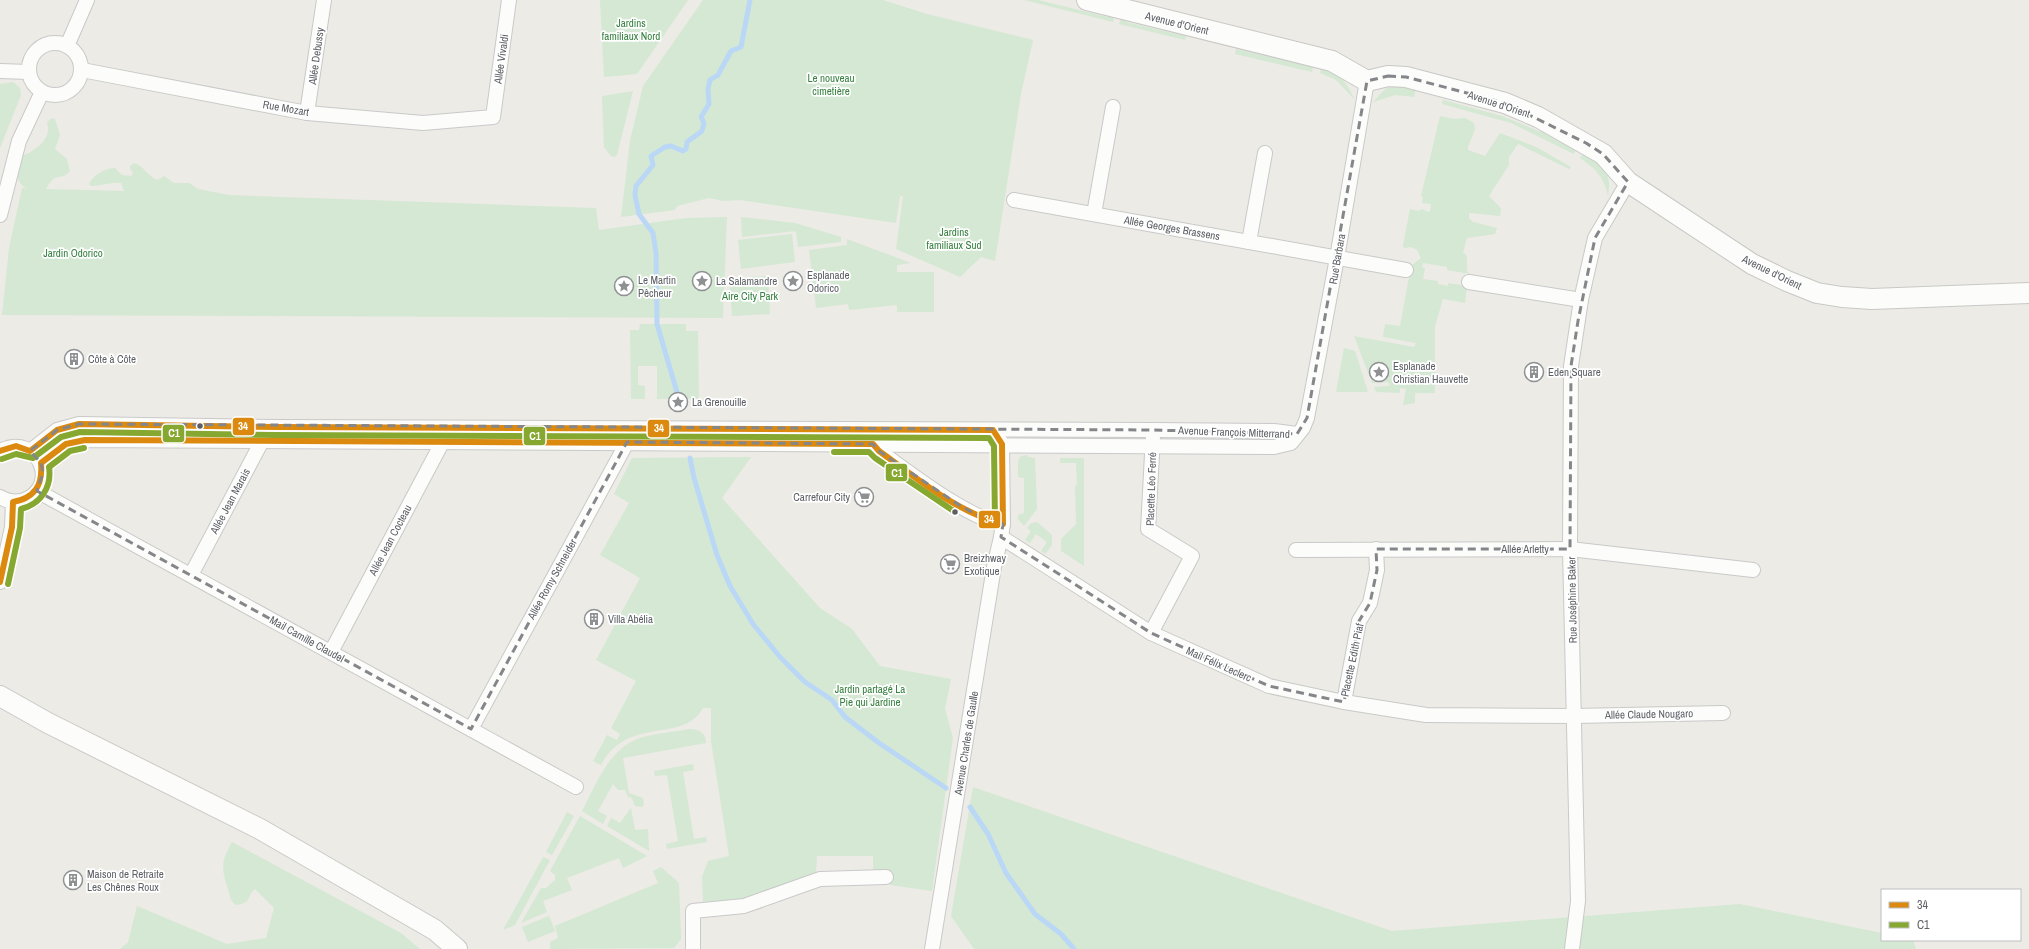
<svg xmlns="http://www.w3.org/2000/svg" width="2029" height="949" font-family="'Archivo Narrow',sans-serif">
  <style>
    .green { fill: #d4e8d3 }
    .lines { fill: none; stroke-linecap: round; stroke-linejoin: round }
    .stream { stroke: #bad8f6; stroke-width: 5 }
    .street-casing { stroke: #c9c9c9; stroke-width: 16 }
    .secondary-casing { stroke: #c8c8c6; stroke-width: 22 }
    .street { stroke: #fcfcfb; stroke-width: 14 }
    .secondary { stroke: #fcfcfb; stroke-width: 20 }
    .bus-1-casing { stroke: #fff; stroke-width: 9 }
    .bus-2-casing { stroke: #fff; stroke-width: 9 }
    .bus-1 { stroke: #dc8a0f; stroke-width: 6 }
    .bus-2 { stroke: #87a830; stroke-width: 6 }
    .marked { fill: none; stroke: #848689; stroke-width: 3; stroke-dasharray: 8 5; stroke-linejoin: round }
    .bus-dot { fill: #5c5f64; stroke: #fff; stroke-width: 1.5 }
    .labels { text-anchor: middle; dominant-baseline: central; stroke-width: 3.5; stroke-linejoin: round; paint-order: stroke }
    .park-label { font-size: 11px; fill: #36813f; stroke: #fff }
    .street-label { font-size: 11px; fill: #5c5f64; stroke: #fff }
    .poi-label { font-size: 11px; fill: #5c5f64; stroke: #fff; text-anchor: start }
    .line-badge { stroke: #fff; stroke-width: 1.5 }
    .badge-label { font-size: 11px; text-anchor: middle; font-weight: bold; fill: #fff }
  </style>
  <rect width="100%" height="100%" fill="#ecebe6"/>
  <!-- green -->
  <g class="green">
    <polygon points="600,0 688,0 637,74 604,77"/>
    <polygon points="703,0 883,0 927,14 1033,40 1021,94 995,261 981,257 960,277 896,249 903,196 900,196 896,223 740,200 723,201 709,198 677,206 675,210 621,217 630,141 643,86"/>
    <polygon points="1024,0 1038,0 1108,17 1110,12 1115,13 1113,22"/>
    <polygon points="1122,15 1127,16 1126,22 1181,35 1182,30 1187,31 1185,40 1119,24"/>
    <polygon points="1236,49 1308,66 1310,62 1314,63 1312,72 1235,54"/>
    <path d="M 1322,65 C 1338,74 1347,81 1354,99 L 1336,80 L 1320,73 Z"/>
    <polygon points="13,82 20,88 21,95 0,148 0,84"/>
    <polygon points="1397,85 1416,88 1414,97 1395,95 1373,102 1386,88"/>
    <polygon points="633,91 617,155 614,157 611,156 604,147 602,96"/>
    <polygon points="1443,100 1502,116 1541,132 1544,127 1549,130 1547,135 1574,149 1578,146 1574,154 1511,123 1442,104"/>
    <polygon points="1440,116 1454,119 1465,118 1474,123 1475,129 1468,147 1468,150 1485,156 1500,133 1536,147 1571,167 1569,169 1518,144 1509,157 1509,165 1489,196 1501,208 1500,216 1469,213 1469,218 1473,222 1497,228 1495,234 1467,238 1463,252 1467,256 1467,271 1470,274 1447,270 1447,267 1423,263 1422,267 1425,268 1423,279 1438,281 1438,284 1448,286 1448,283 1467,286 1465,303 1443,299 1435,326 1435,393 1415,393 1415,403 1403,405 1406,389 1400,388 1400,393 1376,392 1374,387 1389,386 1390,384 1387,382 1372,383 1354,336 1414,347 1416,343 1383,337 1385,324 1400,326 1411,266 1421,258 1417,250 1411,247 1404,248 1403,245 1410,209 1418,211 1422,209 1428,212 1430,211 1431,204 1422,203 1423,197 1421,196"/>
    <path d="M 52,118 L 55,119 L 60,135 L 55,149 L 67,159 L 70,171 C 59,183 57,169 46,189 L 124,191 L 121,183 C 111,182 101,186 91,186 L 89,184 C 93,175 105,168 115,168 L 122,175 L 131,176 L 133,173 L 130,168 L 130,166 L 134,163 C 144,165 147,177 158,180 L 164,176 L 174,183 L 189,183 L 198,189 L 229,195 L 596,208 L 599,230 L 686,218 L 727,217 L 723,318 L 2,315 L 9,248 L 22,188 L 26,188 C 14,182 15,166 23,156 C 25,154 26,154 29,153 C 40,146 52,137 47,122 Z"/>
    <path d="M 1585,150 C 1601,165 1613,171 1608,196 C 1604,177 1596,169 1580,158 Z"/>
    <polygon points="741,217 795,223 841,237 841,242 798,247 796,231 742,237"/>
    <polygon points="792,234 795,262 741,269 738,240"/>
    <polygon points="847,239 911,263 897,265 897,272 934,272 934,312 897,312 897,305 849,310 848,304 816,308 809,250 847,245"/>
    <polygon points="768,276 770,314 732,316 729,278"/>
    <polygon points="640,324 686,324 686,331 698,331 699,399 657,399 657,366 638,366 638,385 645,386 645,399 631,399 630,330 639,330"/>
    <polygon points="1344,348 1355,351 1368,392 1336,392"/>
    <polygon points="1028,455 1028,457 1035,458 1037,509 1024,526 1018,519 1018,515 1024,513 1024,478 1018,477 1018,461 1021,456"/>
    <path d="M 751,457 L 722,498 L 820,608 L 852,629 L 880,666 L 951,679 L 945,709 L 953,738 L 932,891 L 890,885 L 889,870 L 873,870 L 873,856 L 817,856 L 816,874 L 742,900 L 703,902 L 702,877 L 708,861 L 729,856 L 711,741 L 711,708 L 703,708 C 682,745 629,714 601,765 L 593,761 L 607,735 L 617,740 L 620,734 L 611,728 L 636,681 L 596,660 L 640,578 L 600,555 L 629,503 L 614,494 L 632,458 Z"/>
    <polygon points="1060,458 1084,458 1084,566 1061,551 1061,539 1076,524 1075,486 1077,485 1076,463 1060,463"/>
    <polygon points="1037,522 1052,535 1052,545 1045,554 1041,551 1047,542 1036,534 1030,543 1025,540 1031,531 1027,528 1031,523"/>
    <path d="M 689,729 C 698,729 706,732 706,743 L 623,758 L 629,793 L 643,798 L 644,804 L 642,807 L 635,806 L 632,798 L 628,797 L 625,790 L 618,790 L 613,784 L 598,811 L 607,816 L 603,824 L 582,811 C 597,783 609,747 643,737 C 658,733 674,732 689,729 Z"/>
    <polygon points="693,764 694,770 683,772 694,839 706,837 707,842 667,849 666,844 678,841 667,775 655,776 654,771"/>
    <polygon points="973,787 1392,931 1740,904 1882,933 1882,940 1913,940 1916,949 974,949 951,916"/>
    <polygon points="631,808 635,830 648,829 649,851 607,826 611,818 620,823"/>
    <polygon points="567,812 574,816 552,855 546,852"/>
    <polygon points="580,816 647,856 623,868 619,858 567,878 572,890 543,901 547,912 521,923 541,888 546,888 555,880 555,875 550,871"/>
    <path d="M 232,842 L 401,933 L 420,949 L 120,949 L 128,942 L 137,906 L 227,944 L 266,938 L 274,908 L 255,889 C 246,897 252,903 236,905 C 230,901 230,896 228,889 C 221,868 221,862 232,842 Z"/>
    <polygon points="543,857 550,860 515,925 503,930"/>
    <polygon points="661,867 679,883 681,939 674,948 550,949 550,942 558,938 555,926 658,883 653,871"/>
    <polygon points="549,916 555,931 528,942 522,927"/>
  </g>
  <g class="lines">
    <!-- stream -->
    <g class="stream">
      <polyline points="679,399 657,324 656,253 653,233 639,214 635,195 636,186 653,165 651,156 665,147 671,146 683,151 686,149 687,142 702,131 704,123 701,117 709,104 708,89 710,80 718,75 731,51 741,47 750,0"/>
      <polyline points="690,458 694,478 717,555 730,586 753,624 780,657 805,682 832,700 845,717 879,743 946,788"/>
      <polyline points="970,807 988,834 1006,873 1035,914 1061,934 1074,949"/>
    </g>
    <!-- street casing -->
    <g class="street-casing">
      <g id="street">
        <circle cx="55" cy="69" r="26"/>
        <polyline points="67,46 87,0"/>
        <polyline points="82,70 307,113 423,123 493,117 509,0"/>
        <polyline points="0,71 29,72"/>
        <polyline points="307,113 324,0"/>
        <polyline points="1014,200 1406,270"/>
        <polyline points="1094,214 1113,107"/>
        <polyline points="0,215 19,141 42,92"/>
        <polyline points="1249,242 1265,153"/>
        <polyline points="1469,282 1581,300"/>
        <polyline points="998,437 1002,444 1003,524 1001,537 1151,633 1269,686 1344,702 1426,715 1574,716 1723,713"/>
        <path d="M 870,439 L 879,451 C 909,472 968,519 1003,524"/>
        <path d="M 0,451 C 38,431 61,487 24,500 C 16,503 7,501 0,497"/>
        <polyline points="30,451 57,430 79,424 276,427 1153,430 1274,431 1297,434"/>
        <polyline points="41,463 66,444 85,440 1274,447 1291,443 1303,428 1307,418 1337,258 1367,81"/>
        <polyline points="37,491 576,787"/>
        <polyline points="1296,550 1570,549 1753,570"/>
        <polyline points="191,575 262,441 262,434"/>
        <polyline points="0,582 12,527 13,502"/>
        <polyline points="1151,633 1192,556 1148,529 1153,436"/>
        <polyline points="331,652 443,441 443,433"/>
        <polyline points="1344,702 1359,621 1370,603 1377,570 1376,549"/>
        <polyline points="471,729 624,448 624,434"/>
        <polyline points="693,949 693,911 744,906 820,879 886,877"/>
        <polyline points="932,949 994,567 1001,537"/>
        <polyline points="1572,949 1578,901 1570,549 1571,366 1581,300 1595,238 1628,182"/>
      </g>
    </g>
    <!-- secondary casing -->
    <g class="secondary-casing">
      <g id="secondary">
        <polyline points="1087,0 1332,61 1367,81 1388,76 1406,77 1505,103 1538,117 1603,154 1628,182 1752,264 1787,281 1817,293 1842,297 1872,299 2029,293"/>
        <polyline points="0,696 48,723 260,829 435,930 457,949"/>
      </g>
    </g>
    <!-- street -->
    <use href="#street" class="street"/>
    <!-- secondary -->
    <use href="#secondary" class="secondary"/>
    <!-- bus-1 casing -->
    <g class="bus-1-casing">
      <path id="bus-1" d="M 0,451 L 16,446 L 30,451 L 57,430 L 79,424 L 276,427 L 993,430 L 1002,444 L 1003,524 C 956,512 918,479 879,451 L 873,444 L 85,440 L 66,444 L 41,463 C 43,485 35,498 13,502 L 12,527 L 0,582"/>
    </g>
    <!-- bus-2 casing -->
    <g class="bus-2-casing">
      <g id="bus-2">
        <polyline points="834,452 869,452 875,458 955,512"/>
        <polyline points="2,459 16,454 33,458 61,437 80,432 276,435 989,438 994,446 995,524"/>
        <path d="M 8,584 L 20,528 L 21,509 C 41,504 52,487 49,467 L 70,451 L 84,448"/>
      </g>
    </g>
    <!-- bus-1 -->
    <use href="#bus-1" class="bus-1"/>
    <!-- bus-2 -->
    <use href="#bus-2" class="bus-2"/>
  </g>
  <!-- marked area -->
  <path class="marked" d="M 1388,76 L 1406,77 L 1505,103 L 1586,143 L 1603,154 L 1628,182 L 1595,238 L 1578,321 L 1571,366 L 1570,549 L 1376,549 L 1377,570 L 1370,603 L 1359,621 L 1344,702 L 1269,686 L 1151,633 L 1001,537 L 1003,524 L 990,522 L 959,505 L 879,451 L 873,444 L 627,442 L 471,729 L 37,491 L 43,473 L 41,463 L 30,451 L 57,430 L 79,424 L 1153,430 L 1297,434 L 1307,418 L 1367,81 Z"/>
  <!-- icons -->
  <defs>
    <g id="sight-ring" transform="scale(1)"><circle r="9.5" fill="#fff" stroke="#8e9092" stroke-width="1.5"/><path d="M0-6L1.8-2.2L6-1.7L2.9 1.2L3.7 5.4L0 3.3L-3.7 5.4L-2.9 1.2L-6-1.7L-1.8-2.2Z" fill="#8e9092"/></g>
    <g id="building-ring" transform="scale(1)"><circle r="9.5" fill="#fff" stroke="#8e9092" stroke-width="1.5"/><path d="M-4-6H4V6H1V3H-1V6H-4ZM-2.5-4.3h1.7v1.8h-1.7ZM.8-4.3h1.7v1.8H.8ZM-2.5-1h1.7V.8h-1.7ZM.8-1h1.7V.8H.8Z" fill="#8e9092"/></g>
    <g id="supermarket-ring" transform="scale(1)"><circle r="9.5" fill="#fff" stroke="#8e9092" stroke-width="1.5"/><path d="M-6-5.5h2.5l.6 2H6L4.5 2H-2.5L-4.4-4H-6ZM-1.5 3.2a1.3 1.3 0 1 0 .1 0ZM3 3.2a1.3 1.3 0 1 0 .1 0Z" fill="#8e9092"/></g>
  </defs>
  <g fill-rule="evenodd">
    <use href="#sight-ring" x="702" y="281"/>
    <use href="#sight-ring" x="793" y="281"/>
    <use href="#sight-ring" x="624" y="286"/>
    <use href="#building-ring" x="74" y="359"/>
    <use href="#sight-ring" x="1379" y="372"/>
    <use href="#building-ring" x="1534" y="372"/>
    <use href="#sight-ring" x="678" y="402"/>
    <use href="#supermarket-ring" x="864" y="497"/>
    <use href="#supermarket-ring" x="950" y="564"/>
    <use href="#building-ring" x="594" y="619"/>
    <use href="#building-ring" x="73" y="880"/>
  </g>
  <!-- markers -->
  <g class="bus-dot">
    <circle cx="200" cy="426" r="3.5"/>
    <circle cx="955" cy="512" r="3.5"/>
  </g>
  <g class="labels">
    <!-- park labels -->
    <g class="park-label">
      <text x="631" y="23">Jardins<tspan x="631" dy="13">familiaux Nord</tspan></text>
      <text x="831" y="78">Le nouveau<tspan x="831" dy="13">cimetière</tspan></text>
      <text x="954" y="232">Jardins<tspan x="954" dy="13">familiaux Sud</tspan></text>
      <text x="73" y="253">Jardin Odorico</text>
      <text x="750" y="296">Aire City Park</text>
      <text x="870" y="689">Jardin partagé La<tspan x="870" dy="13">Pie qui Jardine</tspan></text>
    </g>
    <!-- street labels -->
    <g class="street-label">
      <text transform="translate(1177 23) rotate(14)">Avenue d'Orient</text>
      <text transform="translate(316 56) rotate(-82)">Allée Debussy</text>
      <text transform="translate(501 59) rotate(-82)">Allée Vivaldi</text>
      <text transform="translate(1499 104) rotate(18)">Avenue d'Orient</text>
      <text transform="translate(286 108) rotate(10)">Rue Mozart</text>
      <text transform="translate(1172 228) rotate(10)">Allée Georges Brassens</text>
      <text transform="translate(1337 259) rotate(-80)">Rue Barbara</text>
      <text transform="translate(1772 272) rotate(26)">Avenue d'Orient</text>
      <text transform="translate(1234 432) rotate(2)">Avenue François Mitterrand</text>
      <text transform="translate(1151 489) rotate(-88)">Placette Léo Ferré</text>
      <text transform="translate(230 501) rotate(-62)">Allée Jean Marais</text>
      <text transform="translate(390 540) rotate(-62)">Allée Jean Cocteau</text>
      <text x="1525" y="549">Allée Arletty</text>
      <text transform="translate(552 579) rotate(-61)">Allée Romy Schneider</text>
      <text transform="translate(1572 600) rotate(-91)">Rue Joséphine Baker</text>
      <text transform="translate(307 639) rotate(29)">Mail Camille Claudel</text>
      <text transform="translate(1352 660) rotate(-78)">Placette Edith Piaf</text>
      <text transform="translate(1219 664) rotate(24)">Mail Félix Leclerc</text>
      <text transform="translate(1649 714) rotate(-1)">Allée Claude Nougaro</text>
      <text transform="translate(966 743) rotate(-81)">Avenue Charles de Gaulle</text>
    </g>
    <!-- poi labels -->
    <g class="poi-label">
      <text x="807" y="275">Esplanade<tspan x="807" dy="13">Odorico</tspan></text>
      <text x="638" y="280">Le Martin<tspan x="638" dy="13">Pêcheur</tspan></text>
      <text x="716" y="281">La Salamandre</text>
      <text x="88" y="359">Côte à Côte</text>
      <text x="1393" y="366">Esplanade<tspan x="1393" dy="13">Christian Hauvette</tspan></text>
      <text x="1548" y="372">Eden Square</text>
      <text x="692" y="402">La Grenouille</text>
      <text x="850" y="497" text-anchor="end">Carrefour City</text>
      <text x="964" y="558">Breizhway<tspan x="964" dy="13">Exotique</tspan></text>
      <text x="608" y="619">Villa Abélia</text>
      <text x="87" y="874">Maison de Retraite<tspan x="87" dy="13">Les Chênes Roux</tspan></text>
    </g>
  </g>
  <g class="line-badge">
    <rect x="232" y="417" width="23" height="19" rx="4" fill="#dc8a0f"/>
    <rect x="647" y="419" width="23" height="19" rx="4" fill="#dc8a0f"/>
    <rect x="162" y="424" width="23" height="19" rx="4" fill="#87a830"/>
    <rect x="523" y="426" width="23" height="20" rx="4" fill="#87a830"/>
    <rect x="885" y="463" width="23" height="19" rx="4" fill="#87a830"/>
    <rect x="978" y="510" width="23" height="19" rx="4" fill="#dc8a0f"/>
  </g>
  <g class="badge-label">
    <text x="243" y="430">34</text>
    <text x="659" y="432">34</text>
    <text x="174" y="437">C1</text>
    <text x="535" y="440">C1</text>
    <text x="897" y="477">C1</text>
    <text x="989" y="523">34</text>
  </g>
  <!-- legend -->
  <rect x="1881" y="889" width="140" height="52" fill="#ffffff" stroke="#bebfc1"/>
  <rect x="1889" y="902" width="20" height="6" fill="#dc8a0f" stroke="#bebfc1"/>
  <text x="1917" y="909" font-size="12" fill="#5c5f64">34</text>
  <rect x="1889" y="922" width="20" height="6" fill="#87a830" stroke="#bebfc1"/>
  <text x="1917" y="929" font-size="12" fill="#5c5f64">C1</text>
</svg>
